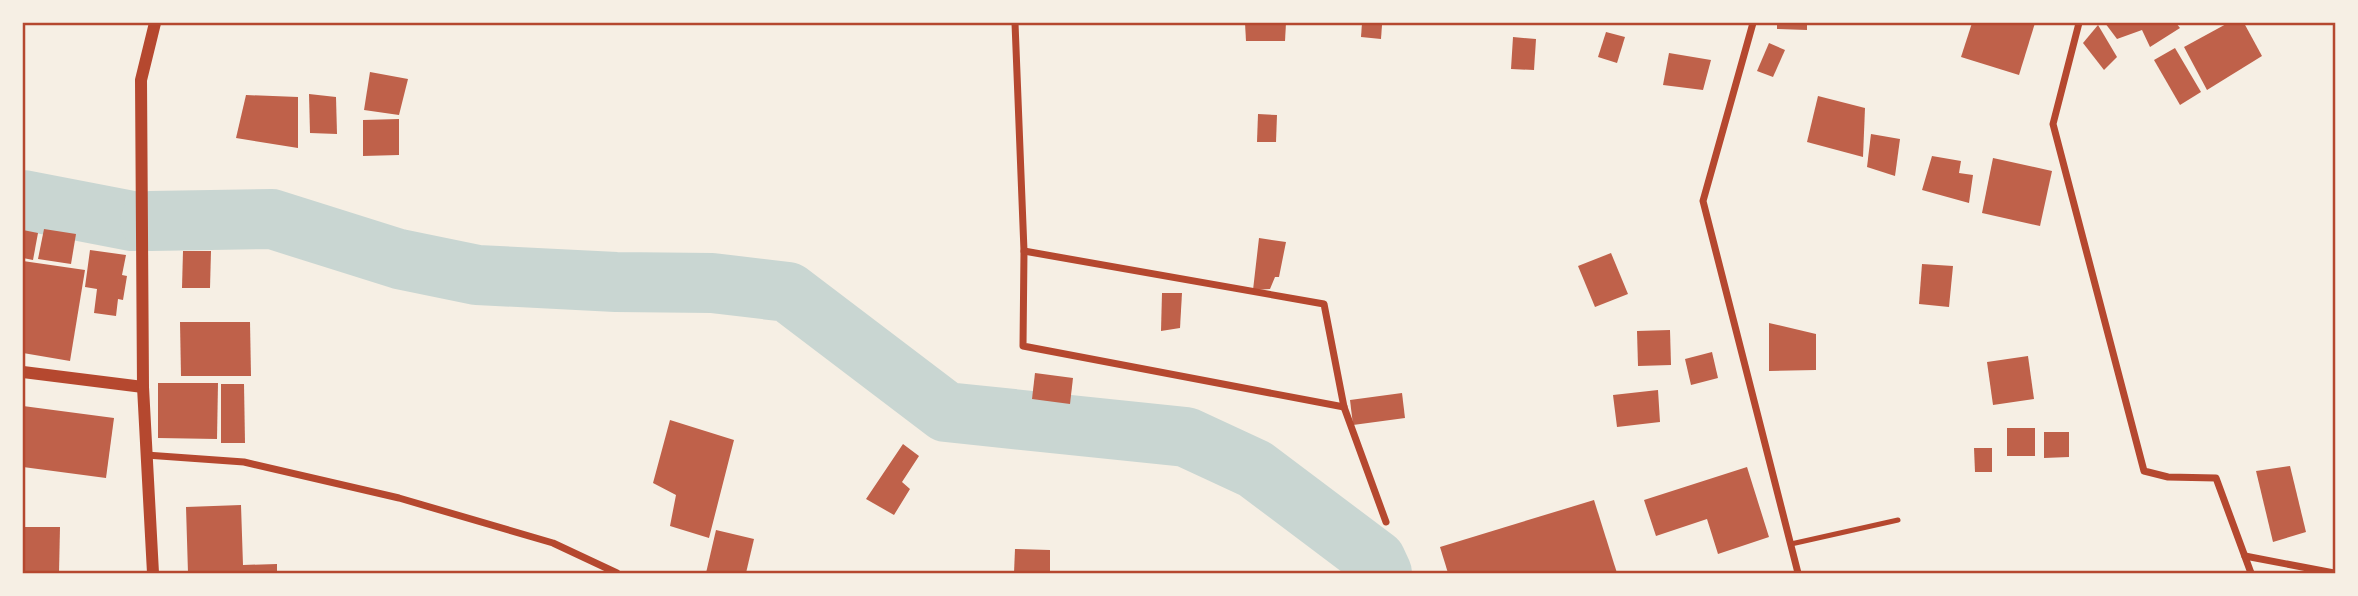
<svg xmlns="http://www.w3.org/2000/svg" width="2358" height="596" font-family="Mulish,sans-serif">
  <style>
    .lines { fill: none; stroke-linecap: round; stroke-linejoin: round }
    .river { stroke: #c9d6d2; stroke-width: 60 }
    .building { fill: #bf614a }
    .service { stroke: #b5482f; stroke-width: 5 }
    .minor { stroke: #b5482f; stroke-width: 7 }
    .tertiary { stroke: #b5482f; stroke-width: 12 }
    .neatline { fill: none; stroke: #b5482f; stroke-width: 2.5 }
  </style>
  <rect width="100%" height="100%" fill="#f6efe4"/>
  <g class="lines">
    <!-- river -->
    <g class="river">
      <polyline points="23,200 132,221"/>
      <polyline points="150,221 272,219 399,259 477,275 616,282 712,283 788,292 946,412 1186,437 1255,469 1376,560 1382,573"/>
    </g>
  </g>
  <!-- building -->
  <g class="building">
    <polygon points="1245,23 1286,23 1285,41 1246,41"/>
    <polygon points="1362,23 1382,25 1381,39 1361,37"/>
    <polygon points="1777,23 1807,23 1807,30 1777,29"/>
    <polygon points="1972,23 2035,23 2019,75 1961,57"/>
    <polygon points="2105,23 2176,23 2180,28 2150,47 2142,30 2117,39"/>
    <polygon points="2228,23 2244,23 2262,56 2207,90 2184,47"/>
    <polygon points="2098,25 2117,57 2104,70 2083,43"/>
    <polygon points="1606,32 1625,37 1617,63 1598,57"/>
    <polygon points="1513,37 1536,39 1534,70 1511,69"/>
    <polygon points="1769,43 1785,50 1773,77 1757,71"/>
    <polygon points="2175,48 2201,92 2180,105 2154,60"/>
    <polygon points="1669,53 1711,60 1703,90 1663,85"/>
    <polygon points="370,72 408,79 399,115 364,110"/>
    <polygon points="309,94 336,97 337,134 310,133"/>
    <polygon points="246,95 298,97 298,148 236,138"/>
    <polygon points="1818,96 1865,108 1863,157 1807,142"/>
    <polygon points="1258,114 1277,115 1276,142 1257,142"/>
    <polygon points="399,119 399,155 363,156 363,120"/>
    <polygon points="1871,134 1900,139 1895,176 1867,167"/>
    <polygon points="1932,156 1961,161 1959,173 1973,175 1969,203 1922,190"/>
    <polygon points="1993,158 2052,171 2040,226 1982,213"/>
    <polygon points="44,229 76,234 71,264 38,259"/>
    <polygon points="23,230 38,233 33,260 23,258"/>
    <polygon points="1259,238 1286,242 1279,277 1275,277 1270,289 1253,290"/>
    <polygon points="90,250 126,255 122,275 127,276 123,300 118,299 116,316 94,313 97,289 85,287"/>
    <polygon points="183,251 211,251 210,288 182,288"/>
    <polygon points="1611,253 1628,294 1595,307 1578,266"/>
    <polygon points="23,261 85,270 70,361 23,353"/>
    <polygon points="1922,264 1953,266 1949,307 1919,304"/>
    <polygon points="1162,293 1182,293 1180,328 1161,331"/>
    <polygon points="180,322 250,322 251,376 181,376"/>
    <polygon points="1769,323 1816,334 1816,370 1769,371"/>
    <polygon points="1670,330 1671,365 1638,366 1637,331"/>
    <polygon points="1712,352 1718,378 1691,385 1685,359"/>
    <polygon points="2028,356 2034,399 1993,405 1987,362"/>
    <polygon points="1035,373 1073,378 1070,404 1032,399"/>
    <polygon points="158,383 218,383 217,439 158,438"/>
    <polygon points="221,384 244,384 245,443 221,443"/>
    <polygon points="1658,390 1660,422 1617,427 1613,395"/>
    <polygon points="1402,393 1405,418 1353,425 1350,400"/>
    <polygon points="23,406 114,418 106,478 23,467"/>
    <polygon points="670,420 734,440 709,538 670,526 676,495 653,483"/>
    <rect x="2007" y="428" width="28" height="28"/>
    <polygon points="2044,432 2069,432 2069,457 2044,458"/>
    <polygon points="903,444 919,456 902,482 910,489 894,515 866,499"/>
    <polygon points="1974,448 1992,448 1992,472 1975,472"/>
    <polygon points="2290,466 2306,532 2273,542 2256,471"/>
    <polygon points="1747,467 1769,537 1718,554 1707,519 1656,536 1644,500"/>
    <polygon points="1594,500 1617,573 1448,573 1440,547"/>
    <polygon points="241,505 243,565 277,564 277,573 188,573 186,507"/>
    <polygon points="25,527 60,527 59,573 24,573"/>
    <polygon points="716,530 754,539 746,573 706,573"/>
    <polygon points="1015,549 1050,550 1050,573 1014,573"/>
  </g>
  <g class="lines">
    <!-- service -->
    <polyline class="service" points="1791,544 1898,520"/>
    <!-- minor -->
    <g class="minor">
      <polyline points="1015,23 1024,251 1023,346 1344,407"/>
      <polyline points="1753,23 1703,201 1798,573"/>
      <polyline points="2079,23 2053,124 2144,471 2168,477 2216,478 2251,573"/>
      <polyline points="1024,251 1324,304 1344,407 1386,522"/>
      <polyline points="146,455 244,462 399,498 553,543 617,573"/>
      <polyline points="2245,556 2334,573"/>
    </g>
    <!-- tertiary -->
    <g class="tertiary">
      <polyline points="23,372 143,387"/>
      <polyline points="153,573 143,387 141,80 155,23"/>
    </g>
  </g>
  <!-- border -->
  <rect width="2358" height="596" fill="none" stroke="#f6efe4" stroke-width="49"/>
  <rect x="24" y="24" width="2310" height="548" class="neatline"/>
</svg>
